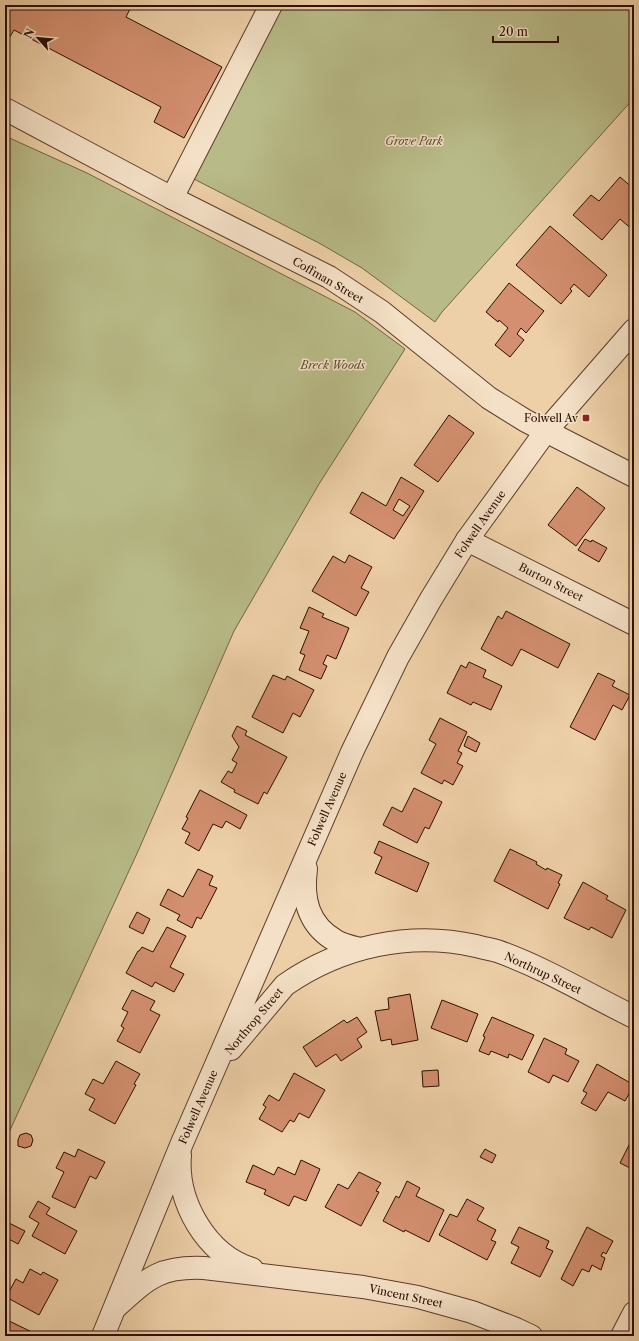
<svg xmlns="http://www.w3.org/2000/svg" width="639" height="1341" font-family="'Libre Caslon Text',serif">
  <style>
    .green { fill: #b8bb88; stroke: #726444 }
    .building { fill: #d38f6f; stroke: #2c0d00; fill-rule: evenodd }
    .lines { fill: none; stroke-linecap: round; stroke-linejoin: round }
    .minor-casing { stroke: #5c3e2a; stroke-width: 24 }
    .minor { stroke: #f4e0c6; stroke-width: 22 }
    .poi-dot { fill: #8f2418; stroke: #f4e0c6; stroke-width: 1.5 }
    .labels { text-anchor: middle; dominant-baseline: central; stroke-width: 3; stroke-linejoin: round; paint-order: stroke }
    .park-label { font-size: 11px; font-style: italic; fill: #5d4a30; stroke: #f4e0c6 }
    .street-label { font-size: 11px; fill: #2c0d00; stroke: #f4e0c6 }
    .poi-label { font-size: 11px; fill: #2c0d00; stroke: #f4e0c6; text-anchor: end }
  </style>
  <rect width="100%" height="100%" fill="#eed0a8"/>
  <filter id="stains"><feTurbulence type="fractalNoise" baseFrequency=".005" numOctaves="4"/><feColorMatrix values="0 0 0 0 .2 0 0 0 0 .09 0 0 0 0 .02 0 0 0 .5 -.17"/></filter>
  <radialGradient id="worn" r=".72"><stop offset=".6" stop-color="#630" stop-opacity="0"/><stop offset="1" stop-color="#630" stop-opacity=".3"/></radialGradient>
  <!-- green -->
  <g class="green">
    <polygon points="279,5 634,5 634,98 442,312 435,322 362,268 319,243 190,177"/>
    <polygon points="5,136 87,173 355,312 405,349 319,484 234,631 139,849 5,1141"/>
  </g>
  <!-- building -->
  <g class="building">
    <polygon points="5,5 132,5 126,17 222,67 184,138 154,122 161,107 14,30 5,45"/>
    <polygon points="620,177 634,189 634,231 620,219 602,240 573,215 591,195 599,201"/>
    <polygon points="550,226 607,275 589,297 574,284 570,289 572,291 561,304 516,265"/>
    <polygon points="509,283 544,311 526,333 521,328 517,334 524,340 510,357 495,345 508,328 499,320 498,322 486,312"/>
    <polygon points="449,415 474,433 438,482 414,465"/>
    <path d="M 401,477 L 424,491 L 394,539 L 350,513 L 362,492 L 386,506 ZM 399,499 L 410,506 L 403,516 L 393,510 Z"/>
    <polygon points="577,487 605,508 576,546 548,525"/>
    <polygon points="585,539 591,542 592,540 607,548 599,562 578,550"/>
    <polygon points="349,555 372,567 361,588 369,592 356,616 312,591 333,556 345,563"/>
    <polygon points="309,607 324,614 322,617 349,628 336,659 327,655 323,664 327,666 321,679 299,670 305,655 300,653 309,631 300,628"/>
    <polygon points="506,611 570,644 558,668 521,649 512,666 481,649 498,616 502,619"/>
    <polygon points="469,662 486,670 483,677 502,686 491,710 473,702 471,705 447,693 461,665 466,668"/>
    <polygon points="598,673 615,681 612,686 630,695 622,710 613,705 595,740 570,727"/>
    <polygon points="273,675 285,680 287,676 314,690 300,717 293,713 283,733 252,717"/>
    <polygon points="440,718 467,732 458,751 462,753 457,763 463,766 453,785 444,780 442,784 421,773 436,744 429,740"/>
    <polygon points="237,726 247,731 245,735 287,757 267,794 264,792 258,804 234,792 235,790 221,782 228,771 232,773 237,763 232,760 239,747 232,736"/>
    <polygon points="468,736 480,743 476,752 464,746"/>
    <polygon points="414,788 442,802 429,829 425,827 417,843 383,825 392,807 402,812"/>
    <polygon points="200,790 247,815 240,829 226,821 222,828 213,824 199,851 185,843 190,833 182,829 188,818 186,817"/>
    <polygon points="379,841 429,863 417,892 375,873 382,857 374,853"/>
    <polygon points="510,849 537,862 536,864 546,870 547,868 562,875 558,883 560,884 548,909 494,881"/>
    <polygon points="198,869 213,876 209,885 217,888 201,919 197,917 192,928 177,920 180,915 160,905 168,889 183,897"/>
    <polygon points="583,882 608,896 606,899 626,910 612,938 591,927 589,930 564,918"/>
    <polygon points="137,912 150,919 143,934 129,927"/>
    <polygon points="167,927 186,936 170,967 184,974 174,992 155,982 152,987 126,973 138,951 139,951 142,947 153,952"/>
    <polygon points="132,990 155,1001 150,1010 160,1015 140,1053 117,1041 124,1028 121,1026 128,1012 122,1009"/>
    <polygon points="410,994 418,1040 392,1045 391,1039 381,1041 375,1011 389,1009 388,998"/>
    <polygon points="442,1000 478,1014 467,1042 431,1028"/>
    <polygon points="357,1017 367,1032 357,1039 362,1047 341,1061 336,1054 316,1067 303,1047 344,1020 347,1023"/>
    <polygon points="492,1017 534,1035 522,1060 509,1054 508,1058 491,1051 489,1055 479,1051 485,1037 483,1036"/>
    <polygon points="544,1038 567,1049 565,1054 579,1061 568,1082 553,1075 549,1083 528,1072"/>
    <polygon points="116,1061 140,1074 134,1084 136,1085 115,1124 89,1110 95,1099 85,1094 93,1079 103,1084"/>
    <polygon points="597,1064 634,1085 625,1101 608,1092 596,1111 581,1103 587,1093 583,1091"/>
    <polygon points="438,1070 439,1086 423,1087 422,1071"/>
    <polygon points="294,1073 325,1090 309,1118 299,1113 294,1122 290,1120 282,1132 259,1119 266,1107 263,1105 269,1095 279,1101"/>
    <polygon points="26,1133 31,1135 33,1140 31,1146 25,1148 18,1146 18,1140 20,1135"/>
    <polygon points="634,1135 634,1170 620,1163"/>
    <polygon points="78,1149 105,1162 96,1179 90,1176 75,1208 52,1197 64,1172 56,1168 64,1152 75,1157"/>
    <polygon points="485,1149 496,1155 492,1163 480,1157"/>
    <polygon points="301,1160 320,1169 306,1201 294,1196 289,1206 264,1194 266,1190 246,1182 253,1165 274,1175 278,1167 295,1175"/>
    <polygon points="359,1172 381,1183 376,1191 379,1192 361,1226 325,1207 338,1184 348,1189"/>
    <polygon points="407,1181 420,1188 416,1196 444,1210 429,1242 405,1230 404,1232 383,1221 396,1196 399,1198"/>
    <polygon points="467,1199 484,1208 477,1220 496,1230 491,1240 496,1242 487,1260 439,1235 450,1214 457,1217"/>
    <polygon points="38,1201 50,1208 46,1214 77,1231 65,1254 32,1236 39,1223 29,1217"/>
    <polygon points="5,1221 25,1231 18,1244 5,1237"/>
    <polygon points="519,1227 549,1241 546,1248 553,1251 540,1277 511,1263 519,1247 511,1243"/>
    <polygon points="587,1227 613,1241 606,1254 603,1252 601,1256 605,1258 601,1270 592,1265 589,1272 582,1269 573,1286 561,1279"/>
    <polygon points="30,1269 41,1275 43,1272 58,1280 39,1315 6,1297 16,1279 23,1283"/>
    <polygon points="7,1320 36,1334 35,1336 5,1336 5,1325"/>
  </g>
  <g class="lines">
    <!-- minor casing -->
    <g class="minor-casing">
      <g id="minor">
        <polyline points="5,109 172,198 329,277 382,312 489,398 526,421 634,476"/>
        <polyline points="172,198 271,5"/>
        <polyline points="467,540 634,624"/>
        <path d="M 306,869 C 302,899 308,925 336,941 C 343,945 352,947 360,949"/>
        <path d="M 231,1049 L 285,985 C 341,946 410,931 476,946 C 483,948 490,949 497,951 C 545,968 589,995 634,1017"/>
        <path d="M 180,1155 C 176,1201 206,1255 252,1269"/>
        <path d="M 117,1306 C 148,1278 160,1266 204,1268 L 363,1287 L 418,1297 L 472,1312 L 516,1329 L 531,1336"/>
        <polyline points="103,1336 182,1143 352,752 398,657 431,599 467,540 546,431 634,330"/>
        <polyline points="622,1336 634,1313"/>
      </g>
    </g>
    <!-- minor -->
    <use href="#minor" class="minor"/>
  </g>
  <!-- markers -->
  <rect class="poi-dot" x="582" y="414" width="8" height="8" rx="2"/>
  <g class="labels">
    <!-- park labels -->
    <g class="park-label">
      <text x="414" y="141">Grove Park</text>
      <text x="333" y="365">Breck Woods</text>
    </g>
    <!-- street labels -->
    <g class="street-label">
      <text transform="translate(328 280) rotate(30)">Coffman Street</text>
      <text transform="translate(480 524) rotate(-55)">Folwell Avenue</text>
      <text transform="translate(551 582) rotate(27)">Burton Street</text>
      <text transform="translate(327 809) rotate(-66)">Folwell Avenue</text>
      <text transform="translate(543 973) rotate(25)">Northrup Street</text>
      <text transform="translate(254 1021) rotate(-50)">Northrop Street</text>
      <text transform="translate(198 1107) rotate(-66)">Folwell Avenue</text>
      <text transform="translate(406 1296) rotate(12)">Vincent Street</text>
    </g>
    <!-- poi labels -->
    <g class="poi-label">
      <text x="578" y="418">Folwell Av</text>
    </g>
  </g>
  <!-- margin -->
  <rect width="639" height="1341" fill="none" stroke="#eed0a8" stroke-width="20"/>
  <rect x="6" y="6" width="627" height="1329" fill="none" stroke="#2c0d00" stroke-width="2"/>
  <rect x="10" y="10" width="619" height="1321" fill="none" stroke="#2c0d00"/>
  <!-- north arrow -->
  <g transform="translate(38 38) rotate(297)" stroke="#f4e0c6" stroke-width="3" paint-order="stroke">
  <path d="M0-3L7 15L0 10L-7 15Z" fill="#2c0d00"/>
  <text y="-6" font-size="11" font-weight="bold" text-anchor="middle" fill="#2c0d00">N</text>
  </g>
  <!-- scale -->
  <path d="M493 36v6h65v-6" fill="none" stroke="#2c0d00" stroke-width="2"/>
  <text x="499" y="36" font-size="12" fill="#2c0d00" stroke="#f4e0c6" stroke-width="3" paint-order="stroke">20 m</text>
  <rect width="100%" height="100%" filter="url(#stains)"/>
  <rect width="100%" height="100%" fill="url(#worn)"/>
</svg>
